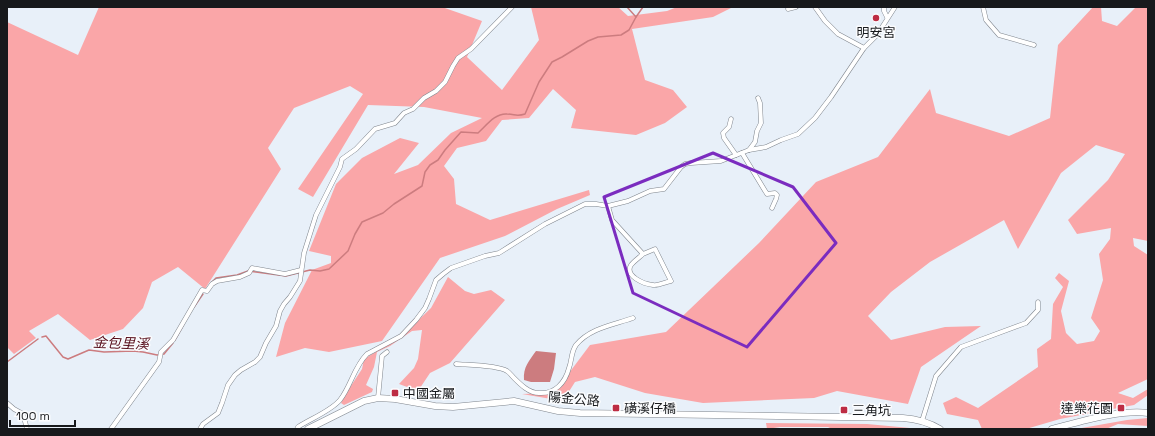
<svg xmlns="http://www.w3.org/2000/svg" width="1155" height="436" font-family="'Space Grotesk','Noto Sans TC',sans-serif">
  <style>
    .forest { fill: #faa6a8 }
    .water { fill: #cc7c7f }
    .lines { fill: none; stroke-linecap: round; stroke-linejoin: round }
    .stream { stroke: #cc7c7f; stroke-width: 1.5 }
    .street-casing { stroke: #7f858d; stroke-width: 5 }
    .primary-casing { stroke: #7f858d; stroke-width: 7 }
    .street { stroke: #fff; stroke-width: 4 }
    .primary { stroke: #fff; stroke-width: 6 }
    .marked { fill: none; stroke: #7b2cbf; stroke-width: 3; stroke-linejoin: round }
    .poi-dot { fill: #bd2c43; stroke: #fbfcfe; stroke-width: 1.5 }
    .labels { text-anchor: middle; dominant-baseline: central; stroke-width: 3; stroke-linejoin: round; paint-order: stroke }
    .poi-label { font-size: 13px; fill: #17191c; stroke: #fbfcfe; text-anchor: start }
    .street-label { font-size: 13px; fill: #17191c; stroke: #fbfcfe }
    .water-label { font-size: 14px; font-style: italic; fill: #540a17; stroke: #fbfcfe }
  </style>
  <rect width="100%" height="100%" fill="#e8f0f9"/>
  <!-- forest -->
  <g class="forest">
    <polygon points="99,7 442,7 482,21 467,57 502,90 539,40 531,7 618,7 628,16 667,11 677,7 733,7 713,17 632,29 645,80 673,90 687,107 665,123 636,135 571,128 576,110 553,89 529,118 502,120 486,141 457,148 444,166 454,179 456,204 490,220 589,190 590,195 557,209 505,236 440,258 382,341 329,352 305,348 276,357 285,323 312,270 331,263 331,256 309,251 336,184 362,158 400,138 419,143 394,174 418,165 451,133 482,118 424,107 368,105 313,197 298,189 363,94 350,86 294,108 268,148 281,169 205,289 178,267 152,282 143,308 123,329 90,340 58,314 29,331 36,338 14,354 7,347 7,22 78,55"/>
    <polygon points="1093,7 1101,7 1102,21 1117,26 1136,7 1148,7 1148,241 1133,238 1134,246 1148,255 1148,379 1118,393 1133,398 1148,389 1148,395 1134,405 1060,419 1026,429 982,429 978,420 947,414 943,403 956,397 978,408 1038,367 1037,349 1051,339 1053,304 1063,287 1055,278 1059,273 1069,281 1061,311 1066,333 1077,344 1094,341 1100,331 1091,318 1103,280 1099,254 1110,239 1111,228 1077,234 1068,220 1108,180 1125,154 1096,145 1061,173 1018,249 1004,220 930,262 891,292 868,316 891,340 945,327 981,326 921,367 908,404 837,391 814,398 703,403 645,393 595,377 575,382 563,401 522,394 554,393 590,345 666,332 759,243 816,182 878,157 930,89 936,113 1009,136 1050,118 1058,45"/>
    <polygon points="448,277 465,291 474,294 491,290 505,300 450,363 430,373 418,391 399,384 414,368 418,359 422,330 412,331 390,346 377,352 374,367 366,385 373,389 372,392 344,405 341,403 345,395 362,369 364,359 402,336 431,308"/>
    <polygon points="1148,418 1148,426 1118,424 1106,429 1076,429 1127,420"/>
    <polygon points="766,423 867,424 910,428 909,429 832,429 828,427 780,427 767,429"/>
  </g>
  <!-- water -->
  <path class="water" d="M 536,351 L 556,353 L 554,369 L 550,382 L 531,382 L 524,380 C 523,367 529,361 536,351 Z"/>
  <g class="lines">
    <!-- stream -->
    <g class="stream">
      <polyline points="627,7 636,17"/>
      <polyline points="670,7 671,7"/>
      <path d="M 211,283 L 216,278 L 237,275 L 248,271 L 286,276 L 310,270 L 320,271 L 329,269 L 348,251 L 355,234 L 362,222 L 383,213 L 394,204 L 422,186 L 425,172 L 430,165 L 438,160 L 445,150 L 461,132 L 478,133 C 486,126 495,113 507,114 C 515,114 516,117 525,114 L 539,82 L 552,62 L 562,57 L 588,41 L 598,37 L 621,35 L 629,30 L 636,17 L 643,7"/>
      <polyline points="194,307 203,294"/>
      <polyline points="42,337 46,336 63,357 68,359 89,350 104,352 133,351 143,352 157,355 164,354 173,343"/>
      <polyline points="175,340 184,324"/>
      <polyline points="7,362 38,339"/>
    </g>
    <!-- street casing -->
    <g class="street-casing">
      <g id="street">
        <polyline points="815,7 825,21 838,34 864,48"/>
        <polyline points="884,7 884,11 887,17"/>
        <polyline points="983,7 986,20 999,35 1034,45"/>
        <polyline points="788,9 796,7"/>
        <polyline points="731,119 729,127 723,133 724,138 736,155"/>
        <polyline points="749,150 755,142 757,131 761,123 760,103 758,98"/>
        <polyline points="742,153 767,194 775,193 777,195 776,199 772,208"/>
        <path d="M 608,206 L 612,220 L 643,254 L 655,249 L 671,281 C 666,282 658,286 653,285 C 644,284 624,276 631,265 C 634,261 640,257 643,254"/>
        <path d="M 456,364 C 469,365 497,365 507,371 C 510,373 512,376 514,378 C 521,385 529,393 539,393 C 555,394 565,383 569,368 C 572,360 571,352 576,345 C 590,328 613,325 633,318"/>
        <polyline points="378,398 382,356 387,352"/>
        <polyline points="7,403 14,409 23,414 27,429"/>
        <polyline points="922,421 936,376 961,347 1026,323 1038,310 1038,302"/>
        <polyline points="111,429 159,362 161,352 173,340 202,290 207,291 212,284 217,281 240,277 249,273 252,268 285,274 301,270"/>
        <polyline points="200,429 203,424 218,413 222,403 228,385 235,375 241,370 255,362 260,357 266,343 276,326 280,311 284,304 290,297 300,281 304,253 316,215 340,167 342,159 356,149 375,129 395,123 404,113 413,109 424,98 436,91 445,82 453,66 458,58 471,49 512,7"/>
        <path d="M 297,429 L 298,427 C 310,419 331,411 340,400 C 351,386 354,367 367,354 L 401,336 L 416,320 L 425,308 L 429,299 L 436,280 L 443,274 L 451,268 L 485,256 L 499,253 L 545,224 L 585,204 L 596,204 L 608,206 L 628,201 L 650,191 L 664,189 L 681,167 L 685,164 L 691,163 L 721,161 L 749,150 L 766,147 L 781,140 L 798,134 L 815,118 L 831,97 L 864,48 L 877,35 L 895,7"/>
      </g>
    </g>
    <!-- primary casing -->
    <g class="primary-casing">
      <g id="primary">
        <path d="M 308,429 L 364,401 L 378,398 L 395,399 L 435,406 L 453,407 L 514,401 L 558,411 L 580,413 L 903,418 C 917,419 928,422 940,429"/>
        <path d="M 1052,429 C 1079,422 1121,409 1148,413"/>
      </g>
    </g>
    <!-- street -->
    <use href="#street" class="street"/>
    <!-- primary -->
    <use href="#primary" class="primary"/>
  </g>
  <!-- marked area -->
  <path class="marked" d="M 713,153 L 793,187 L 836,243 L 747,347 L 633,293 L 604,197 Z"/>
  <!-- markers -->
  <g class="poi-dot">
    <circle cx="876" cy="18" r="4"/>
    <rect x="391" y="389" width="8" height="8" rx="2"/>
    <rect x="612" y="404" width="8" height="8" rx="2"/>
    <rect x="1117" y="404" width="8" height="8" rx="2"/>
    <rect x="840" y="406" width="8" height="8" rx="2"/>
  </g>
  <g class="labels">
    <!-- poi labels -->
    <g class="poi-label">
      <text x="876" y="32" text-anchor="middle">明安宮</text>
      <text x="403" y="393">中國金屬</text>
      <text x="624" y="408">磺溪仔橋</text>
      <text x="1113" y="408" text-anchor="end">達樂花園</text>
      <text x="852" y="410">三角坑</text>
    </g>
    <!-- street labels -->
    <g class="street-label">
      <text transform="translate(574 399) rotate(5)">陽金公路</text>
    </g>
    <!-- water labels -->
    <g class="water-label">
      <text transform="translate(121 343) rotate(2)">金包里溪</text>
    </g>
  </g>
  <!-- border -->
  <rect width="1155" height="436" fill="none" stroke="#17191c" stroke-width="16"/>
  <!-- scale -->
  <path d="M10 420v6h65v-6" fill="none" stroke="#17191c" stroke-width="2"/>
  <text x="16" y="420" font-size="12" fill="#17191c" stroke="#fbfcfe" stroke-width="3" paint-order="stroke">100 m</text>
</svg>
